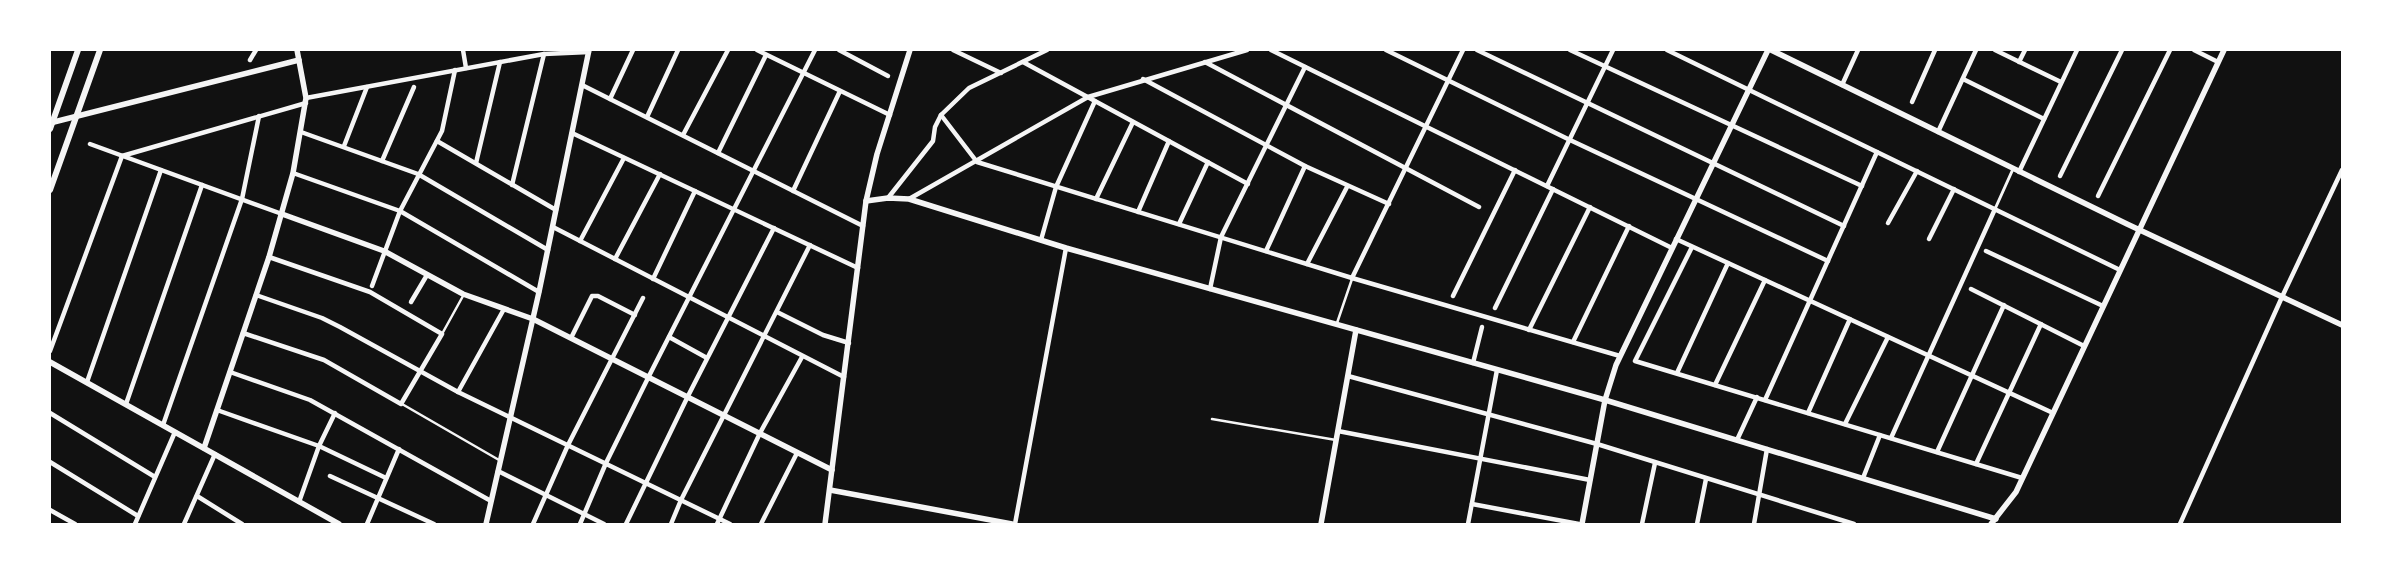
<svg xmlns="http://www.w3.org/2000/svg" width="2392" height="574" font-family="Lato,sans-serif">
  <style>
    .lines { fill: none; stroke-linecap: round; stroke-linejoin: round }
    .service { stroke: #f5f5f5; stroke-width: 2.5 }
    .pedestrian { stroke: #f5f5f5; stroke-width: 3 }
    .minor { stroke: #f5f5f5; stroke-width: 4.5 }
    .tertiary { stroke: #f5f5f5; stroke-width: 5.5 }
    .secondary { stroke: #f5f5f5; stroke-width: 6 }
  </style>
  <rect width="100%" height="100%" fill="#111"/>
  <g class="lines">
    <!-- service -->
    <g class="service">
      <polyline points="1337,323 1352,279"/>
      <polyline points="442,334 463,296"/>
      <polyline points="402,404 499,460"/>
      <polyline points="1212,419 1336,440"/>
    </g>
    <!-- pedestrian -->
    <polyline class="pedestrian" points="1995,209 2013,169"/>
    <!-- minor -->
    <g class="minor">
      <polyline points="463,50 466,68"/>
      <polyline points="757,50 890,115"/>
      <polyline points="839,50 888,76"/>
      <polyline points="953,50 1001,73"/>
      <polyline points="1271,50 1672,248"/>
      <polyline points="1386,50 1570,140 1828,261"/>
      <polyline points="1477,50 1844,226"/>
      <polyline points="1570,50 1862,186"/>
      <polyline points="1667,50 2120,270"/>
      <polyline points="1995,50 2061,82"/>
      <polyline points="2194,50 2218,62"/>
      <polyline points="250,60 256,50"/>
      <polyline points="1023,62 1248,184"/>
      <polyline points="1205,62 1479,207"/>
      <polyline points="2019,62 2025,50"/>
      <polyline points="1143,79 1305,166 1389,204"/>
      <polyline points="1963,79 2044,119"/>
      <polyline points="582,85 863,226"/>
      <polyline points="1842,85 1858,50"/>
      <polyline points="306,98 544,54 589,52"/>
      <polyline points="610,99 633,50"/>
      <polyline points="1912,102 1935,50"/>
      <polyline points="941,115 977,162 1352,278 1620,356"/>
      <polyline points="647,117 678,50"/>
      <polyline points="301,132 418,174 548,250"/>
      <polyline points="1938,132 1976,50"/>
      <polyline points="572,133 858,268"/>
      <polyline points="683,135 728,50"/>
      <polyline points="437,141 556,210"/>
      <polyline points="90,144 282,214"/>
      <polyline points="344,146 367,87"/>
      <polyline points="718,153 766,55"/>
      <polyline points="382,161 414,87"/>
      <polyline points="476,163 500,62"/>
      <polyline points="2019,172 2077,50"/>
      <polyline points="293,173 400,211 539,292"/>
      <polyline points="2060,176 2122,50"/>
      <polyline points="512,185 544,54"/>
      <polyline points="1547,186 1613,50"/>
      <polyline points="793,191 840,91"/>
      <polyline points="2098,196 2170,50"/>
      <polyline points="888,198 933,141 935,127 941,115 969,88 1047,50"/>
      <polyline points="909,199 1088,97 1247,50"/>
      <polyline points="1096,199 1133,122"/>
      <polyline points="1138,212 1169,141"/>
      <polyline points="1888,223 1917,171"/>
      <polyline points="1179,224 1208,162"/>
      <polyline points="553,227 844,377"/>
      <polyline points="1676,239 2053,413"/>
      <polyline points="1929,239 1954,189"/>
      <polyline points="1041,240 1056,187 1095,101"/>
      <polyline points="580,241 624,158"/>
      <polyline points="1692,247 1635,361 2022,478"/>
      <polyline points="1266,251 1305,166"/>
      <polyline points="1986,251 2103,306"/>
      <polyline points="615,259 660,174"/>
      <polyline points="1307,264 1347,187"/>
      <polyline points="1352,278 1463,50"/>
      <polyline points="653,279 695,191"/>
      <polyline points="372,286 400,211 442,131 455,70"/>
      <polyline points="1210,289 1221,237 1305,67"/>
      <polyline points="1971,289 2084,346"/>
      <polyline points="256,295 322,318 340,327 458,392 730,524"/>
      <polyline points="1453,296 1515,170"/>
      <polyline points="411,302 427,275"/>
      <polyline points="1495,308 1553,189"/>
      <polyline points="777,312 823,335 849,343"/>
      <polyline points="1529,330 1590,207"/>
      <polyline points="243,333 324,360 401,404 442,334 370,292 269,257"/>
      <polyline points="669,337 707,358"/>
      <polyline points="571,338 592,296 598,296 635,315"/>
      <polyline points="1573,342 1629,226"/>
      <polyline points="50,351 122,156 306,103"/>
      <polyline points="1473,363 1482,327"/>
      <polyline points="230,372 310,400 491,501"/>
      <polyline points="1677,373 1728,263"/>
      <polyline points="1348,376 1597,444 1854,524"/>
      <polyline points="87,382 161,170"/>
      <polyline points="1715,385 1765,280"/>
      <polyline points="458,392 504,309"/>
      <polyline points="1765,400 1877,152"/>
      <polyline points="126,404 202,185"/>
      <polyline points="217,410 319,446 386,478"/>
      <polyline points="50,413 155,477"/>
      <polyline points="1808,413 1850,319"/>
      <polyline points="1845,424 1888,337"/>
      <polyline points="163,425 242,199 259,116"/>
      <polyline points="1338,431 1590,480"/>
      <polyline points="1891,438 1995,209"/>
      <polyline points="1737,440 1757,397"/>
      <polyline points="1937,452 2004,305"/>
      <polyline points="50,462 138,516"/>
      <polyline points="1976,464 2041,324"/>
      <polyline points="498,471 604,524"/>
      <polyline points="330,476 434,524"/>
      <polyline points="1863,478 1880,435"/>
      <polyline points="197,496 242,524"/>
      <polyline points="299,502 319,446 335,413"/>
      <polyline points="1472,504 1579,524"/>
      <polyline points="50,510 75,524"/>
      <polyline points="135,524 175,432"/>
      <polyline points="184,524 215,454"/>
      <polyline points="367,524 399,449"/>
      <polyline points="533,524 568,445 643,298"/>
      <polyline points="580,524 606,463 649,376 815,50"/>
      <polyline points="626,524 688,396 774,228"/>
      <polyline points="671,524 681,500 810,245"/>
      <polyline points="717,524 760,433 802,357"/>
      <polyline points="761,524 797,453"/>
      <polyline points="1015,524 1066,248"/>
      <polyline points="1468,524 1497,370"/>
      <polyline points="1642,524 1655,463"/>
      <polyline points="1697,524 1706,479"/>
      <polyline points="1754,524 1767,449"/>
      <polyline points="2180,524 2282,297 2342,170"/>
    </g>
    <!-- tertiary -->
    <g class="tertiary">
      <polyline points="1771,50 2127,224 2342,325"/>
      <polyline points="50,123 299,60"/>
      <polyline points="866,201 888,198 909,199 1066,248 1605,400 1996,519"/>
      <polyline points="282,214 384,251 463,294 533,319 832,470"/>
      <polyline points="50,362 339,524"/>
      <polyline points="204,448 269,257 293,173 306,98 297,50"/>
      <polyline points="830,490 1012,524"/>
      <polyline points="486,524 539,292 589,50"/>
      <polyline points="825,524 866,201 877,154 910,50"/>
      <polyline points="1321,524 1356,330"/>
      <polyline points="1582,524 1605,400 1616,365 1768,50"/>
      <polyline points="1991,524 2016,492 2224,50"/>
    </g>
    <!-- secondary -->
    <g class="secondary">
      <polyline points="50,129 78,50"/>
      <polyline points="50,190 100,50"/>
    </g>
  </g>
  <!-- border -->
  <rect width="2392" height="574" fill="none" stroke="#ffffff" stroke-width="102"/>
</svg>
